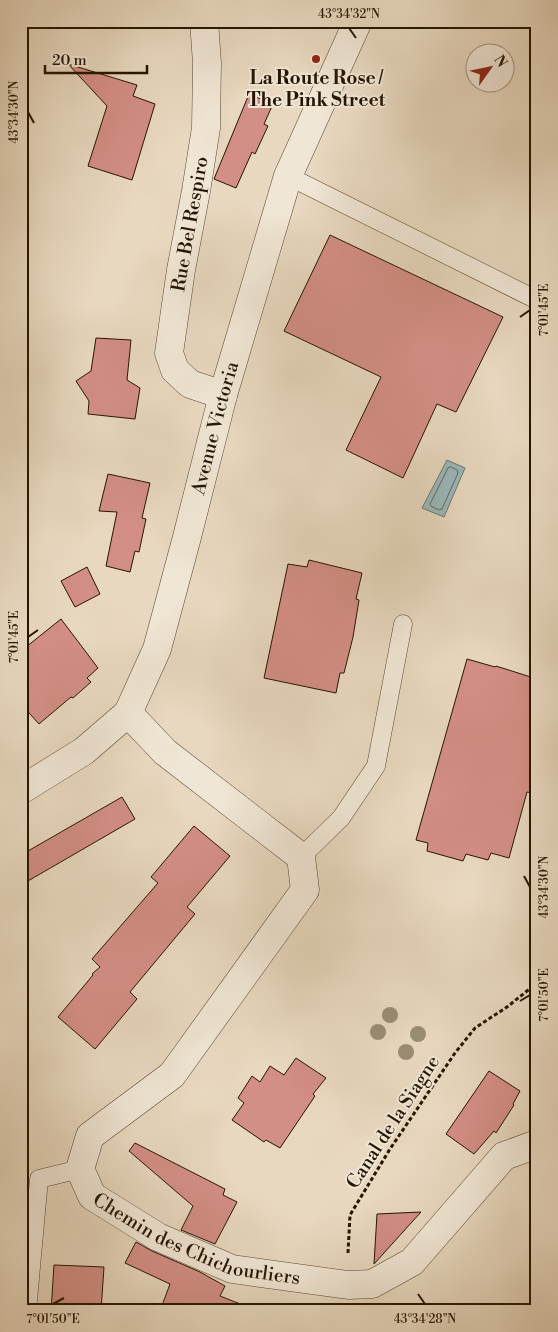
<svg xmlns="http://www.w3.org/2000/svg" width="558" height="1332" font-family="'Libre Bodoni',serif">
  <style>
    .water { fill: #9bb8bb; stroke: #6c7770 }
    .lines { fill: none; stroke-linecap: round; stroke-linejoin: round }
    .shore { stroke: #60665e; stroke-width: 1 }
    .building { fill: #d38e85; stroke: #251500 }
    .service-casing { stroke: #564630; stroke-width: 19 }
    .minor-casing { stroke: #564630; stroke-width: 29 }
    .path { stroke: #251500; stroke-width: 3; stroke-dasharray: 4 2.5; stroke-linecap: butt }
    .service { stroke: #f0e6d5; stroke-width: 18 }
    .minor { stroke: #f0e6d5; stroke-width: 28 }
    .tree { fill: #998d72 }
    .ticks { fill: none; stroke: #251500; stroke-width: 2 }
    .poi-dot { fill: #8f2418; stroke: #f0e6d5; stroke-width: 2 }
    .labels { text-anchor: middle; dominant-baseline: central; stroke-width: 4; stroke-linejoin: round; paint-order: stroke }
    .poi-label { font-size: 19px; font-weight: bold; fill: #251500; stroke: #f0e6d5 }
    .street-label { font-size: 19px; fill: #251500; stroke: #f0e6d5 }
    .neatline { fill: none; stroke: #251500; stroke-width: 2 }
    .ticks-label { font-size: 12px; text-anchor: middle; fill: #251500 }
  </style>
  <rect width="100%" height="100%" fill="#e8d8bf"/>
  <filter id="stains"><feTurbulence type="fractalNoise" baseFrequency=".004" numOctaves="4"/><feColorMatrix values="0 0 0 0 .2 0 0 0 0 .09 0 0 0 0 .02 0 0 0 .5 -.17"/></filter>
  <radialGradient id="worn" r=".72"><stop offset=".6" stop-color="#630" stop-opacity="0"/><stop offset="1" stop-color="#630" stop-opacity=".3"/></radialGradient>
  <!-- water -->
  <polygon class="water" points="447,460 465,468 444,517 422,508"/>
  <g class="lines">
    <!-- shore -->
    <polygon class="shore" points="451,467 457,470 458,473 442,509 439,510 431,506 430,504 448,468"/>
  </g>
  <!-- building -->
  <g class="building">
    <polygon points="68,64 137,85 133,96 155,104 132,180 88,166 107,106"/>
    <polygon points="249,94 273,104 264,124 268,126 255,154 252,152 236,188 214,179"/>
    <polygon points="330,235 503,317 456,412 437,404 403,478 346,450 381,377 284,331"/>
    <polygon points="96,338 131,340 127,380 140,388 135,419 88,414 89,401 76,381 91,371"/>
    <polygon points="108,474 150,483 142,518 146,519 139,552 135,551 130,572 106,566 117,512 99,511"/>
    <polygon points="309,560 362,573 356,599 359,600 353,637 344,673 340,673 336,693 264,678 288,564 307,567"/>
    <polygon points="87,567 100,594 75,607 61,581"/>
    <polygon points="61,619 98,668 87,678 91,682 73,698 71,697 39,724 21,704 21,651"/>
    <polygon points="467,659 495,667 496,666 537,679 537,794 527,792 509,858 491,853 488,860 466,854 463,861 427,851 428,843 416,840"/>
    <polygon points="122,797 135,819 21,885 21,855"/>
    <polygon points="194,826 230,856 187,907 195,914 130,992 137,999 95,1049 58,1017 93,975 92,974 100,967 92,959 158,883 151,877"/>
    <polygon points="296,1058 326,1078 313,1094 315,1096 280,1148 266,1140 264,1142 232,1120 244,1103 238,1098 252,1076 260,1082 270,1066 284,1075"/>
    <polygon points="489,1071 520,1091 513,1104 514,1105 496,1133 494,1131 474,1154 446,1134"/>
    <polygon points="135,1143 225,1189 223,1195 237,1202 215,1244 181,1230 193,1206 129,1151"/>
    <polygon points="421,1212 374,1264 377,1214"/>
    <polygon points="136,1242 152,1251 200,1272 225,1286 220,1296 253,1309 252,1311 160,1311 170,1284 125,1263"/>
    <polygon points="54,1265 104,1267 101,1311 51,1311"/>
  </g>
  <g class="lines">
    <!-- service casing -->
    <g class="service-casing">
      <g id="service">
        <polyline points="288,176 537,300"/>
        <polyline points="301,857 341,818 376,766 403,624"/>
        <polyline points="27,1311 39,1179 80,1169"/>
      </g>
    </g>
    <!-- minor casing -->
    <g class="minor-casing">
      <g id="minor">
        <polyline points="204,21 207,63 206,128 196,191 181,270 169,353 175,370 190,384 223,395"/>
        <path id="s1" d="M 128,713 L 165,752 L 301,857 L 305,890 L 172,1075 L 90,1136 L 80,1169 L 92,1196 L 158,1237 L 232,1269 L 348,1285 L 372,1284 L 412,1262 L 504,1156 L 537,1144"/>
        <path id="s2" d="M 21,790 L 84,751 L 128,713 L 157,649 L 187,537 L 223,395 L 288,176 L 358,21"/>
      </g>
    </g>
    <!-- path -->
    <polyline class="path" points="348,1253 350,1215 390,1149 455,1053 475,1028 507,1007 537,983"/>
    <!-- service -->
    <use href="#service" class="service"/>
    <!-- minor -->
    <use href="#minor" class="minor"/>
  </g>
  <!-- trees -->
  <g class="tree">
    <circle cx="390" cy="1015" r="8"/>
    <circle cx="378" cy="1032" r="8"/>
    <circle cx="418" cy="1034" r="8"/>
    <circle cx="406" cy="1052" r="8"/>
  </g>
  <!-- ticks -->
  <path class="ticks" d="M 349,28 L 356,38M 28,112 L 34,123M 520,317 L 530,310M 28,637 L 38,630M 524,876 L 530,887M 520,1001 L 530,995M 418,1294 L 425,1304M 53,1304 L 64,1298"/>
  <!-- markers -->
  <circle class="poi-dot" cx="316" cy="59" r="5"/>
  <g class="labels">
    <!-- poi labels -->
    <g class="poi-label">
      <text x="316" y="78">La Route Rose /<tspan x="316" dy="22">The Pink Street</tspan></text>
    </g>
    <!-- street labels -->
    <g class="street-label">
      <text transform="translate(190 224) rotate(-80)">Rue Bel Respiro</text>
      <text stroke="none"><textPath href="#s2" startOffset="431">Avenue Victoria</textPath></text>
      <text transform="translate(393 1122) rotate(-57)">Canal de la Siagne</text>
      <text stroke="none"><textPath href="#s1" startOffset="768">Chemin des Chichourliers</textPath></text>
    </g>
  </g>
  <!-- margin -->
  <rect width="558" height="1332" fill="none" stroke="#e8d8bf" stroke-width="55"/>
  <!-- north arrow -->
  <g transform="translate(490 68) rotate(57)"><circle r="24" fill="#f0e6d5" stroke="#9f9280"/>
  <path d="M0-4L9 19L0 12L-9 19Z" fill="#8f2418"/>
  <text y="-8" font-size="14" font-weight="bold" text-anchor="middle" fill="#251500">N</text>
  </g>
  <!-- scale -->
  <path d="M45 65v8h102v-8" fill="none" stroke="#251500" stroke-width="2.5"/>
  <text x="52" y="65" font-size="15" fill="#251500" stroke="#f0e6d5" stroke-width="4" paint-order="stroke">20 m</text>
  <rect x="28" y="28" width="502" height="1276" class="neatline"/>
  <g class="ticks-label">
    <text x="349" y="18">43°34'32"N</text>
    <text transform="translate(14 112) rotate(-90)" y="4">43°34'30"N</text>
    <text transform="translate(544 310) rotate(-90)" y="4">7°01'45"E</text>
    <text transform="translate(14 637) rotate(-90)" y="4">7°01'45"E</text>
    <text transform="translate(544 887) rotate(-90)" y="4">43°34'30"N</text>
    <text transform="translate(544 995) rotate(-90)" y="4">7°01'50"E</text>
    <text x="53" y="1323">7°01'50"E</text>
    <text x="425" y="1323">43°34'28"N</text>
  </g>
  <rect width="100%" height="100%" filter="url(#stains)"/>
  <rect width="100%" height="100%" fill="url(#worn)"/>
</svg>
